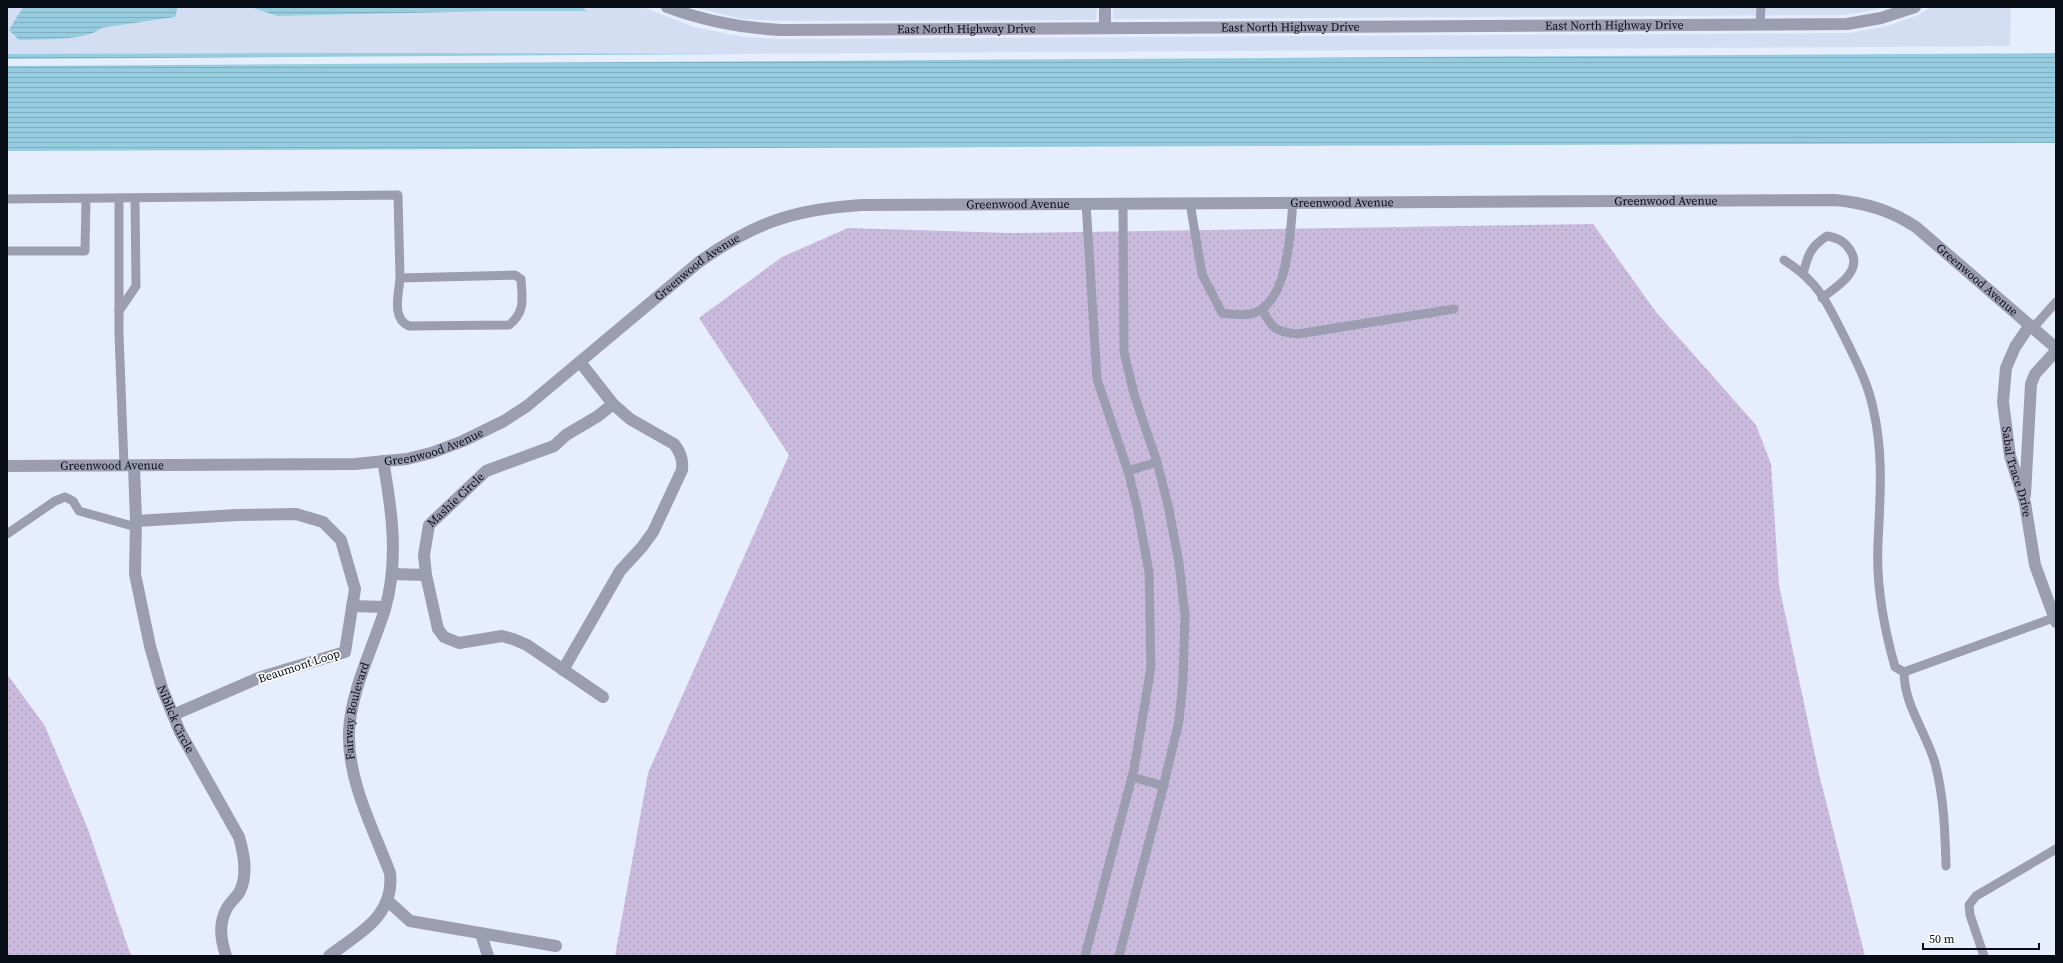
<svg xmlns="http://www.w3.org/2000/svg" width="2063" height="963" font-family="'Source Serif 4',serif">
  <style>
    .built { fill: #d4def2 }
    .grass { fill: url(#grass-dots) }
    .water { fill: url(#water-rules) }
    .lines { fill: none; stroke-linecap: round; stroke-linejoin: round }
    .service { stroke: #9d9db1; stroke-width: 9 }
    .minor { stroke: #9d9db1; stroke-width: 12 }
    .labels { text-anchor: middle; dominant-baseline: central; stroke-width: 3.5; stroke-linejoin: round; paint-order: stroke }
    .street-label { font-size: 12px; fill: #080c15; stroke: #fbfbfb }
  </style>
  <defs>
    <pattern id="grass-dots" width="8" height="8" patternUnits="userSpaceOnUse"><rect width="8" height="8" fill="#cabadd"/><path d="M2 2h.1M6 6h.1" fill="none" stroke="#ac9fbd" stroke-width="1.8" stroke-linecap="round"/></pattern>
    <pattern id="water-rules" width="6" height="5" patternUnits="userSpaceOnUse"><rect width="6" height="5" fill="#95cce0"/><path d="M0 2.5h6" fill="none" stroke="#7faebf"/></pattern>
  </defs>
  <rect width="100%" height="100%" fill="#e6eefe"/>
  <!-- built -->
  <g class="built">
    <polygon points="7,7 23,7 20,11 101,28 175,17 178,7 250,7 277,16 496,11 586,11 581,7 643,7 694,27 743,37 781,39 1849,33 1884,27 1919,15 1930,7 2011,7 2010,46 742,54 7,54"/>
    <polygon points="691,7 1097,7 1096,20 780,21 743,19"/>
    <polygon points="1113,7 1887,7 1846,15 1113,19"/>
  </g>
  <!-- grass -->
  <g class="grass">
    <polygon points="1593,224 1656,312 1756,425 1771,464 1779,585 1819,774 1865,956 615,956 648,773 789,455 699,318 782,257 848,228 1010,233"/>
    <polygon points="7,674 45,726 88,829 131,956 7,956"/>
  </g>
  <!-- water -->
  <g class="water">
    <path d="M 23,7 L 178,7 L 175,17 L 101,28 C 89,41 38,39 19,40 L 9,30 Z"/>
    <polygon points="250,7 581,7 587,11 496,11 277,16"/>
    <polygon points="389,53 742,54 7,59 7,54"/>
    <polygon points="2056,53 2056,143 7,151 7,66"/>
  </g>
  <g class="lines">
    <!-- service -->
    <g class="service">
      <polyline points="1760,24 1761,7"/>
      <polyline points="119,198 119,334 124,466"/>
      <path d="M 7,199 L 398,195 L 400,278 L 515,275 L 521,279 C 522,298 526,312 509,325 L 409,326 C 391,319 399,293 400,278"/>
      <path d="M 1190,203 L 1202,274 L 1222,313 C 1231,314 1241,316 1250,314 C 1289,306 1290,233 1293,202"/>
      <polyline points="7,251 85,251 86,199"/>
      <path d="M 1784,260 C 1793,266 1803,273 1810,281 C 1824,294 1836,321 1845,338 C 1856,361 1868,383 1873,408 C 1884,454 1880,498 1878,544 C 1876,584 1884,628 1895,667 L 1904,672 L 2056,617"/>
      <path d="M 1803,274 C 1808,255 1810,247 1827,236 C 1838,238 1844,241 1850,250 C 1864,271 1836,287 1822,298"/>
      <path d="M 1262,309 C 1272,329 1276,332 1298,334 L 1454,309"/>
      <polyline points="119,311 136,286 135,198"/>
      <polyline points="2033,328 2056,302"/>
      <polyline points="1128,471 1157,462"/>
      <polyline points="7,534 55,501 65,497 73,501 79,511 136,527"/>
      <path d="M 1904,672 C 1904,705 1926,732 1935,763 C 1944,797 1945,831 1946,866"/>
      <polyline points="1132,777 1164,786"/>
      <polyline points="1085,956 1134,769 1151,667 1149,572 1137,507 1128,471 1097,379 1086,203"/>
      <polyline points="1119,956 1161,796 1179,721 1183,681 1185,615 1179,563 1168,505 1157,462 1134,394 1124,352 1123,203"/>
      <polyline points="1984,956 1970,915 1969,905 1976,896 2056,849"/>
    </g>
    <!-- minor -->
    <g class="minor">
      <path id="s1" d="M 667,7 C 704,21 741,28 781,30 L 1847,24 L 1881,18 L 1915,7"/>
      <polyline points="1105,28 1105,7"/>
      <path id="s2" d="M 2030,325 L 2015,347 L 2006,368 L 2003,402 L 2010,456 L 2025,503 L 2035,565 L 2056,622"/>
      <path id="s3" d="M 7,466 L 355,464 L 407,459 L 431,453 L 463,441 L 504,421 L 527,406 L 699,262 C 754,223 794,209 862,205 L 1835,200 C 1866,203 1890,210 1916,227 L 2056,348"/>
      <path id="s4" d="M 134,466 L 136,521 L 135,574 L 150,646 L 162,688 L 180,732 L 239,837 C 244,854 248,874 240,891 C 237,897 230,902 227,908 C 218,924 221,940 226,956"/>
      <polyline points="2025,495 2031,384 2035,374 2056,351"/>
      <polyline points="136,521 237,515 296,514 323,522 341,540 355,589 345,652 261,677 173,715"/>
      <polyline points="392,574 426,575"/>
      <polyline points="352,606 385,607"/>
      <path d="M 563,670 L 620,571 L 642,547 L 653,532 L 682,470 C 683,460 681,453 674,444 L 630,419 L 613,404 L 580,362"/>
      <path id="s5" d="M 603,697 L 527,645 L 513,639 L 502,636 L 459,643 L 444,637 L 438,629 L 426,575 L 424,555 L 429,525 L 486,471 L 554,446 L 566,435 L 598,416 L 613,404"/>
      <polyline points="388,901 410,921 556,946"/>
      <polyline points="481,934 488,956"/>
      <path id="s6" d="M 329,956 C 359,933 395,916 390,873 C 373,828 347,780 349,731 C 351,690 373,648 385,609 C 399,561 392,510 383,461"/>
    </g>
  </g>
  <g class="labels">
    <!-- street labels -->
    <g class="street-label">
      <text stroke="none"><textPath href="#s1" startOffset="950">East North Highway Drive</textPath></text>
      <text stroke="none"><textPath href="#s1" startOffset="626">East North Highway Drive</textPath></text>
      <text stroke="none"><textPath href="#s1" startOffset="302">East North Highway Drive</textPath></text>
      <text stroke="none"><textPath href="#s3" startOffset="1736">Greenwood Avenue</textPath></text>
      <text stroke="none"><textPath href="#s3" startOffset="1412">Greenwood Avenue</textPath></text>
      <text stroke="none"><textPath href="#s3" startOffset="1088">Greenwood Avenue</textPath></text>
      <text stroke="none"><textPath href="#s3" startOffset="752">Greenwood Avenue</textPath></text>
      <text stroke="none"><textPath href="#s3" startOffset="2072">Greenwood Avenue</textPath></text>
      <text stroke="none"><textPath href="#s3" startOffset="429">Greenwood Avenue</textPath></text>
      <text stroke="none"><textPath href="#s3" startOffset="105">Greenwood Avenue</textPath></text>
      <text stroke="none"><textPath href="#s2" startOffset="155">Sabal Trace Drive</textPath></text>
      <text stroke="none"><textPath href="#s5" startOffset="331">Mashie Circle</textPath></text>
      <text transform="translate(299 666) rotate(-18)">Beaumont Loop</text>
      <text stroke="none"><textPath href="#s6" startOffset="279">Fairway Boulevard</textPath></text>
      <text stroke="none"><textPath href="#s4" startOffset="259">Niblick Circle</textPath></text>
    </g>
  </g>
  <!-- border -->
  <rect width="2063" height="963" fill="none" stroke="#080c15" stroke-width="16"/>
  <!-- scale -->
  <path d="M1923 943v6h116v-6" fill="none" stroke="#080c15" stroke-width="2"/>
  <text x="1929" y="943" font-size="12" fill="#080c15" stroke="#fbfbfb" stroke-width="3" paint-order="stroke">50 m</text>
</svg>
